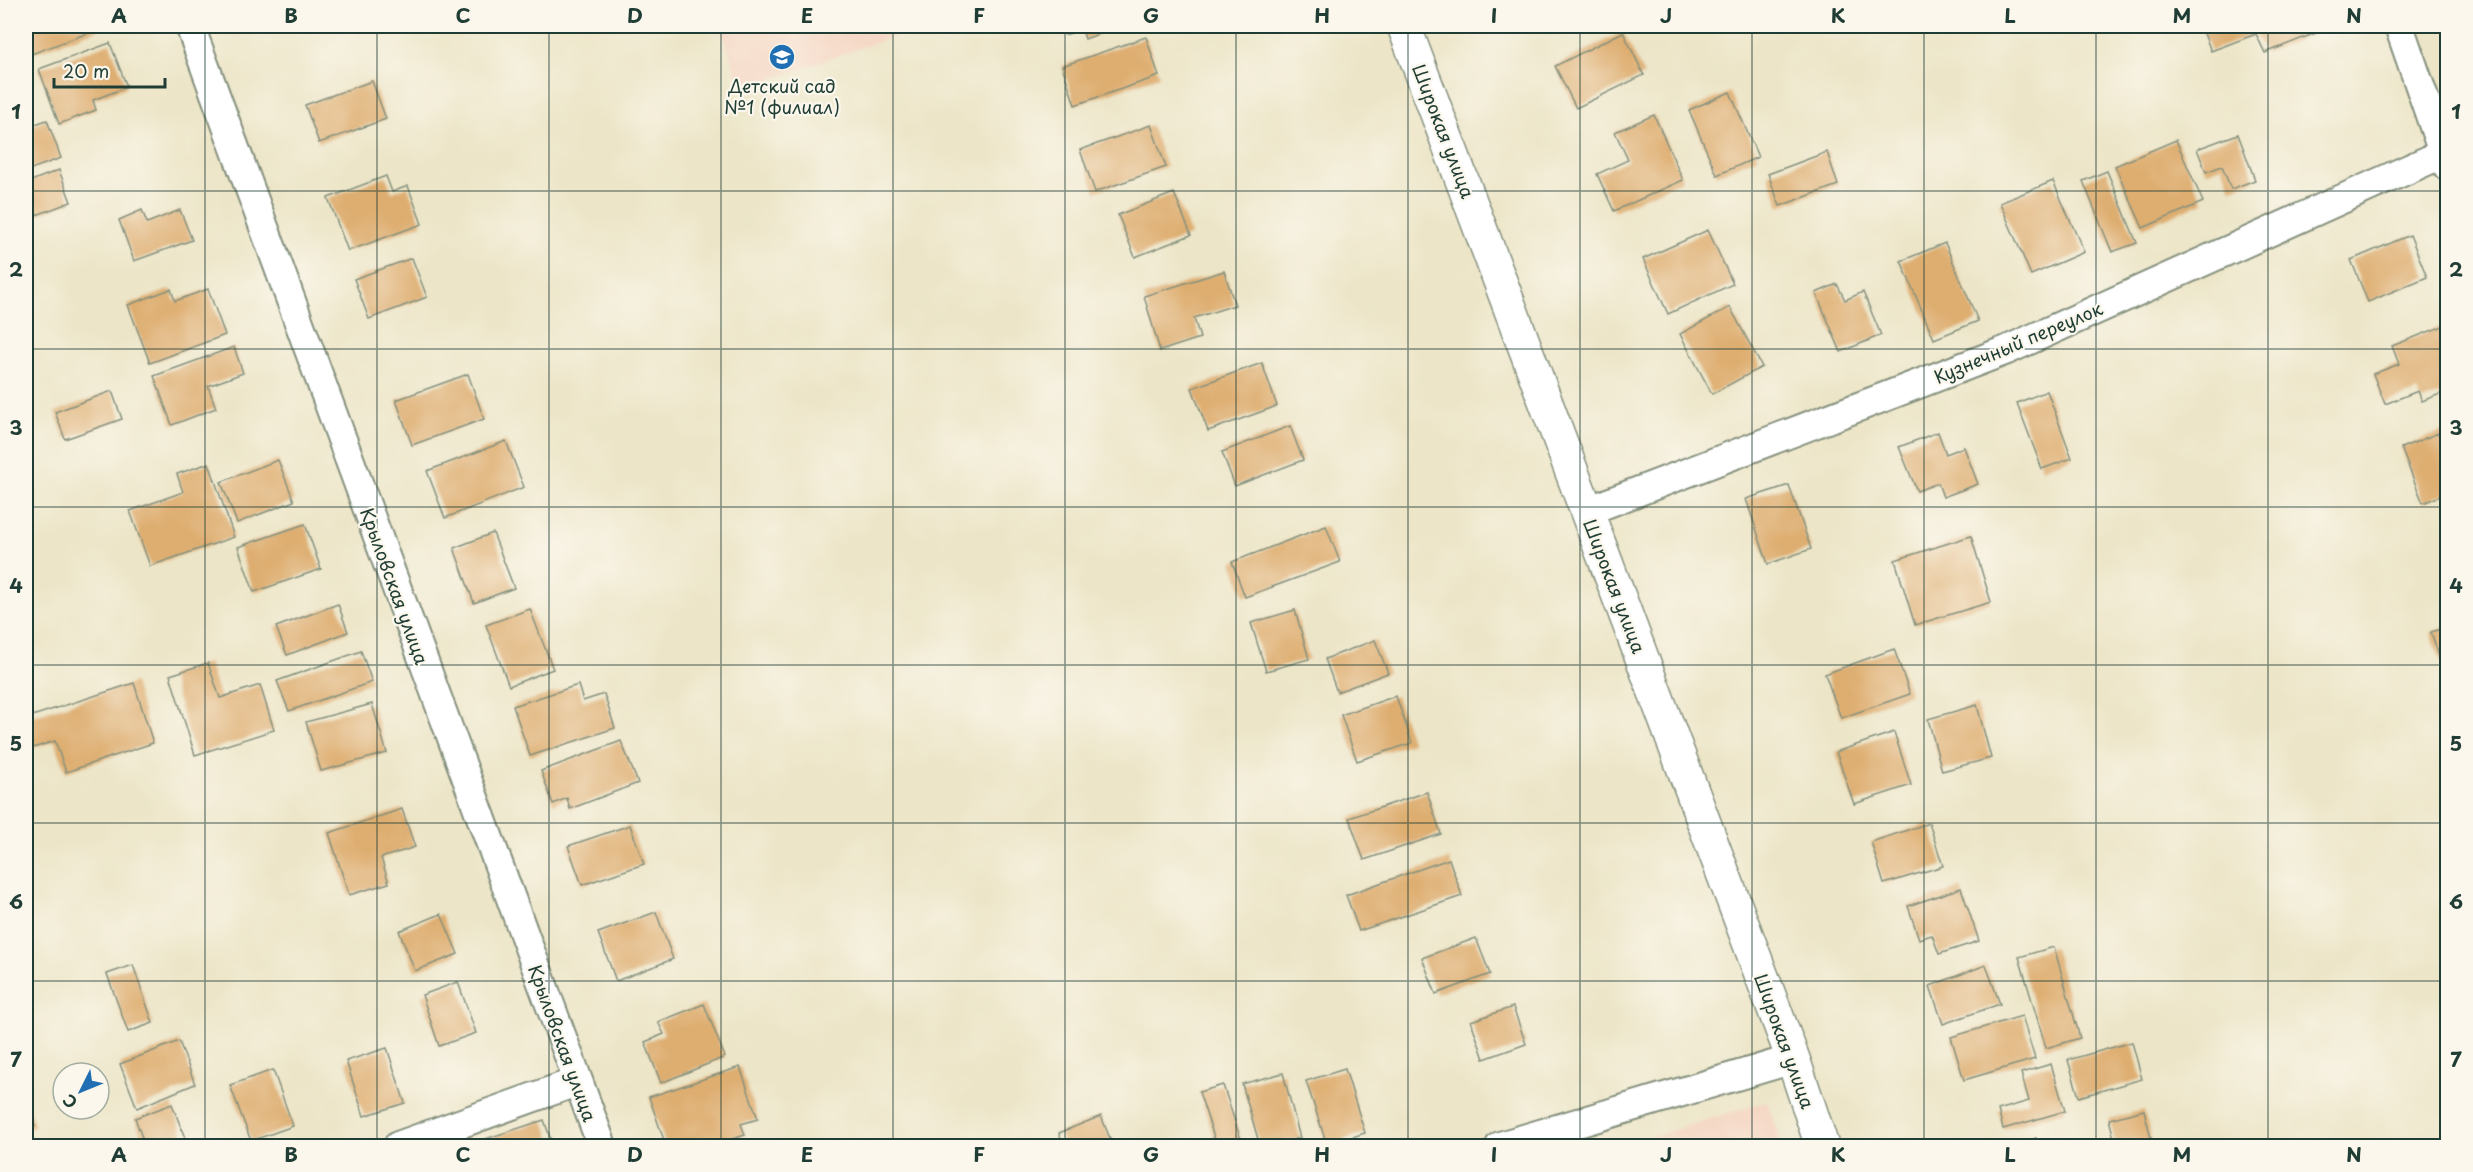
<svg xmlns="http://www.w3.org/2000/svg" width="2473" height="1172" font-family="'Playpen Sans',sans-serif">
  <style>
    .built { fill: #f4d3c0 }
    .building { fill: #deae71 }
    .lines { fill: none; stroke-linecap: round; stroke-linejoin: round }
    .minor-casing { stroke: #86917e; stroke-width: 32 }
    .tertiary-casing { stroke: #86917e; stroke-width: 36 }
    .minor { stroke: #fff; stroke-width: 28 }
    .tertiary { stroke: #fff; stroke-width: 33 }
    .grid { fill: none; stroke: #1f3d34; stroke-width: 1.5; stroke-opacity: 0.55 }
    .labels { text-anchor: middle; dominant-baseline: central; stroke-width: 4.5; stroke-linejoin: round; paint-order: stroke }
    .poi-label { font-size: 18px; fill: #1f3d34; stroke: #fbf7ec }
    .street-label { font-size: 18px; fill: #1f3d34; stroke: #fbf7ec }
    .neatline { fill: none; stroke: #1f3d34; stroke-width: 2 }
    .grid-label { font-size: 20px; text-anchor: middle; font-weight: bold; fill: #1f3d34 }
  </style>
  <rect width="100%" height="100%" fill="#fbf7ec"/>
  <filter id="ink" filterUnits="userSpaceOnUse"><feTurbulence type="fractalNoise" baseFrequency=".0167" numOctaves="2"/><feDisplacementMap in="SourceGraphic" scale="12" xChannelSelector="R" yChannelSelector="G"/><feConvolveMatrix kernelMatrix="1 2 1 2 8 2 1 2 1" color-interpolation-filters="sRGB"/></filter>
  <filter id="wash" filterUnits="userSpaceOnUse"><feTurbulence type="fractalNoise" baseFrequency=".008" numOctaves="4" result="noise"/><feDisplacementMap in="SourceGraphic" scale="24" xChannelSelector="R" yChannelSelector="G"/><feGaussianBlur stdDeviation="1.35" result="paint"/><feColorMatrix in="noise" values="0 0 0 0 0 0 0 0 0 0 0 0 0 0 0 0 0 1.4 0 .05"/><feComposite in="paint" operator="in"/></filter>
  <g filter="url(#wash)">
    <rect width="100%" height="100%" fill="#ece5c7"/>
    <!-- built -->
    <g class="built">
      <polygon points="720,26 924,26 742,89"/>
      <polygon points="1767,1101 1782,1146 1623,1146"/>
    </g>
    <g id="blocks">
      <!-- building -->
      <g class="building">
        <polygon points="26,26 107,26 26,56"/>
        <polygon points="1061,26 1113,26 1114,28 1085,39 1082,29 1065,35"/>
        <polygon points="2201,26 2331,26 2331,27 2265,53 2256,34 2211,51"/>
        <polygon points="1623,32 1644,75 1576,108 1555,66"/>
        <polygon points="1146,37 1159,76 1075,105 1062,66"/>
        <polygon points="110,43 127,87 93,100 96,110 59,124 39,69"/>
        <polygon points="372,81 386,119 319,143 305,105"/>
        <polygon points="1730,92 1758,157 1717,175 1689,110"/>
        <polygon points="1654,115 1683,180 1614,211 1597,174 1628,160 1615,132"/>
        <polygon points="47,120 61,158 26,171 26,127"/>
        <polygon points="1151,125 1166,167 1095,192 1080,150"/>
        <polygon points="2238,134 2255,180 2231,189 2222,166 2206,172 2197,149"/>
        <polygon points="2176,140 2203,202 2143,228 2115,166"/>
        <polygon points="1827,152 1838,185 1780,206 1768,174"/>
        <polygon points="59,170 71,202 26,219 26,183"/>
        <polygon points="2107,171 2137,243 2112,252 2083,181"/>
        <polygon points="386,176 392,192 408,186 422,224 348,251 328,198"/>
        <polygon points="2053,181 2084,252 2031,275 2000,203"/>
        <polygon points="1174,193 1191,235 1135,257 1118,215"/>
        <polygon points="142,210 147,223 180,210 192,240 134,261 119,220"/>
        <polygon points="1708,230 1733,284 1668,314 1643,259"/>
        <polygon points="2410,235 2427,277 2368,302 2351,260"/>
        <polygon points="1945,243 1978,321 1934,339 1901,261"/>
        <polygon points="412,258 427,297 369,319 354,279"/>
        <polygon points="1224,271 1235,305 1194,318 1200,338 1160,351 1144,296"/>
        <polygon points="1837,284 1845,300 1863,292 1881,335 1841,352 1816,293"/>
        <polygon points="171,289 175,301 208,289 225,335 150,363 128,305"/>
        <polygon points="1730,307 1762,367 1712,394 1680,334"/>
        <polygon points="2448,324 2448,391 2422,401 2418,391 2385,404 2373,374 2399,364 2392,346"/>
        <polygon points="234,347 243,373 208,386 216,408 172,425 154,376"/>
        <polygon points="1262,363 1277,406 1208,431 1192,388"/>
        <polygon points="468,374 484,419 412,445 396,400"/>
        <polygon points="112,391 122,419 65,439 55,412"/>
        <polygon points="2047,391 2072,458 2042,469 2017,403"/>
        <polygon points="1290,426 1303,460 1235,486 1222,452"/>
        <polygon points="2448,429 2448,493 2423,503 2401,448"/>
        <polygon points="1938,432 1946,454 1964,447 1978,484 1943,497 1938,483 1917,491 1899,447"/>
        <polygon points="506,441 524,487 445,518 427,471"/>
        <polygon points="278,460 294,501 237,523 221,482"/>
        <polygon points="209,463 234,537 150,566 130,511 183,492 177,474"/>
        <polygon points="1789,485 1811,549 1768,564 1746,499"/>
        <polygon points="305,524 321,569 254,592 238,547"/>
        <polygon points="1326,526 1340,562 1245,597 1232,562"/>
        <polygon points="493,533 514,588 474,603 454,548"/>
        <polygon points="1971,536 1991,602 1915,625 1895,560"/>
        <polygon points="338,604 348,632 287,655 276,627"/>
        <polygon points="530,609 553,669 509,686 486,625"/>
        <polygon points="1295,610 1309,659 1266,671 1251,623"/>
        <polygon points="2448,627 2448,679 2447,679 2431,632"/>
        <polygon points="1375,640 1388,673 1337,692 1325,659"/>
        <polygon points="1894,649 1910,694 1841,718 1825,674"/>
        <polygon points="361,651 372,682 289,711 277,681"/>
        <polygon points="208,663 220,698 260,685 274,730 195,755 170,675"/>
        <polygon points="134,683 153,743 66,772 55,741 33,748 26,727 26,718"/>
        <polygon points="578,685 583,701 604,694 615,728 530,756 513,706"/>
        <polygon points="1396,696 1412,743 1357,761 1341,715"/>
        <polygon points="372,704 387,753 321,771 306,722"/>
        <polygon points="1977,705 1991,758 1942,771 1928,719"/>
        <polygon points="1894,732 1911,785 1854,804 1836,752"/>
        <polygon points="621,741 638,783 570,809 567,798 553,804 541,771"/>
        <polygon points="1427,792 1441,834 1364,860 1349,818"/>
        <polygon points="402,809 415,847 381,858 389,883 349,895 329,833"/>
        <polygon points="1929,823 1943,866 1884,884 1871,842"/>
        <polygon points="630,825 644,864 582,885 568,846"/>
        <polygon points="1449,859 1462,896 1359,931 1346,895"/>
        <polygon points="1961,888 1979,941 1939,954 1932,935 1919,939 1908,906"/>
        <polygon points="656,912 673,959 616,981 598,933"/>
        <polygon points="441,914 458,954 415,971 399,931"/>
        <polygon points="1476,938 1490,974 1436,994 1422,958"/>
        <polygon points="2054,947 2080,1038 2046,1048 2019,957"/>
        <polygon points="133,965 153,1023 128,1032 107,974"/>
        <polygon points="1986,965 2000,1004 1943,1024 1930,986"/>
        <polygon points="458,982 476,1033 439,1046 422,995"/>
        <polygon points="704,1004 725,1057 661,1083 645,1042 664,1034 658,1022"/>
        <polygon points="1513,1007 1526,1044 1484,1059 1471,1021"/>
        <polygon points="2022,1016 2035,1059 1964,1080 1951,1037"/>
        <polygon points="179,1041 195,1084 137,1108 120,1064"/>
        <polygon points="2132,1042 2142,1079 2079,1097 2068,1060"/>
        <polygon points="387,1048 405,1103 364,1116 346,1061"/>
        <polygon points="2051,1064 2065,1111 2003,1129 1998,1110 2029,1101 2021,1073"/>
        <polygon points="740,1067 758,1119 741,1124 745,1135 729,1140 731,1146 666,1146 649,1097"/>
        <polygon points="1345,1069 1365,1133 1327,1145 1306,1081"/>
        <polygon points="273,1070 293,1126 251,1141 230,1085"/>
        <polygon points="1283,1073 1300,1138 1270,1146 1260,1146 1242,1084"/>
        <polygon points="1223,1085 1243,1146 1217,1146 1199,1092"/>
        <polygon points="26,1103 35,1126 26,1130"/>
        <polygon points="172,1104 188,1146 145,1146 135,1118"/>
        <polygon points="2144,1110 2153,1146 2116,1146 2109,1119"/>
        <polygon points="1101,1116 1113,1146 1064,1146 1059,1133"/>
        <polygon points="544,1120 553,1146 474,1146 473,1143"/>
        <polygon points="2036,1138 2038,1146 2012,1146"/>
      </g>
    </g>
  </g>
  <g filter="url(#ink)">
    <use href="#blocks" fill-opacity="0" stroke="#86917e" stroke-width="1.5"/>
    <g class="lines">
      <!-- minor casing -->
      <g class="minor-casing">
        <g id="minor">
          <polyline points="190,26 602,1146"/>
          <polyline points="2399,26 2448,167"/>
          <polyline points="1587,511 2007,350 2442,154"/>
          <polyline points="398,1146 576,1082"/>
          <polyline points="1500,1146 1793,1059"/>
        </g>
      </g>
      <!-- tertiary casing -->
      <g class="tertiary-casing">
        <polyline id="tertiary" points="1404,26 1793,1059 1822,1146"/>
      </g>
      <!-- minor -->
      <use href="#minor" class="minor"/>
      <!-- tertiary -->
      <use href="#tertiary" class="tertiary"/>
    </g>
  </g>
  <!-- grid -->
  <path class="grid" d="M 205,26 L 205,1146M 377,26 L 377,1146M 549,26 L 549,1146M 721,26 L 721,1146M 893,26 L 893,1146M 1065,26 L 1065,1146M 1236,26 L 1236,1146M 1408,26 L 1408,1146M 1580,26 L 1580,1146M 1752,26 L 1752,1146M 1924,26 L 1924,1146M 2096,26 L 2096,1146M 2268,26 L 2268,1146M 26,191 L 2448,191M 26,349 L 2448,349M 26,507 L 2448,507M 26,665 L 2448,665M 26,823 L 2448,823M 26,981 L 2448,981"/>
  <!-- icons -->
  <defs>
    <g id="school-disc" transform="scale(1.35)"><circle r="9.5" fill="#1f6fb2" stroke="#fbf7ec"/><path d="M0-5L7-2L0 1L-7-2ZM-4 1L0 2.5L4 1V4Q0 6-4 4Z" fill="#fff"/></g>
  </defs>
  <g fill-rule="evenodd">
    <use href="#school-disc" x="782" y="57"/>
  </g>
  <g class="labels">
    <!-- poi labels -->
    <g class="poi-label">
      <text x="782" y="85">Детский сад<tspan x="782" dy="21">№1 (филиал)</tspan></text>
    </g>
    <!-- street labels -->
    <g class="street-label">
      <text transform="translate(1444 131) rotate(69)">Широкая улица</text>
      <text transform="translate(2018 342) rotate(-23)">Кузнечный переулок</text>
      <text transform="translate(395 586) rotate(70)">Крыловская улица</text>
      <text transform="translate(1615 586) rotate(69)">Широкая улица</text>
      <text transform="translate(1785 1041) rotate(70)">Широкая улица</text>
      <text transform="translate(563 1043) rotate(70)">Крыловская улица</text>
    </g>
  </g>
  <!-- margin -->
  <rect width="2473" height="1172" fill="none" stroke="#fbf7ec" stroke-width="66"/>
  <!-- north arrow -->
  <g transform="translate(81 1091) rotate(227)"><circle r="28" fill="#fbf7ec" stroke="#a3ada2" stroke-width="1.5"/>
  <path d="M0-4.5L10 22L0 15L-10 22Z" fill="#1f6fb2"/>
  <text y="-9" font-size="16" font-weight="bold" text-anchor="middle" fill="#1f3d34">С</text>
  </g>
  <!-- scale -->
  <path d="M54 78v9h111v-9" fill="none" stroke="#1f3d34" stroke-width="3"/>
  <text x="63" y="78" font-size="18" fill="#1f3d34" stroke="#fbf7ec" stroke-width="4.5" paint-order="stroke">20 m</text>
  <rect x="33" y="33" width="2407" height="1106" class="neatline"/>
  <g class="grid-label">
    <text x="119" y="23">A</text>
    <text x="291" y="23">B</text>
    <text x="463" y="23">C</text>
    <text x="635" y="23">D</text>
    <text x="807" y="23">E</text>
    <text x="979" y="23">F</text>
    <text x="1151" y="23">G</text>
    <text x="1322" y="23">H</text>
    <text x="1494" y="23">I</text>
    <text x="1666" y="23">J</text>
    <text x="1838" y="23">K</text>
    <text x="2010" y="23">L</text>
    <text x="2182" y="23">M</text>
    <text x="2354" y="23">N</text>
    <text x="16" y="119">1</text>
    <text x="2456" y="119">1</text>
    <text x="16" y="277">2</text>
    <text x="2456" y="277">2</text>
    <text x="16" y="435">3</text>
    <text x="2456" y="435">3</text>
    <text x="16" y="593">4</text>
    <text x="2456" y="593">4</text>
    <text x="16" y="751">5</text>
    <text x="2456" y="751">5</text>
    <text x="16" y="909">6</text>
    <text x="2456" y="909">6</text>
    <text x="16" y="1067">7</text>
    <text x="2456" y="1067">7</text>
    <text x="119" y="1162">A</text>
    <text x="291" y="1162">B</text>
    <text x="463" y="1162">C</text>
    <text x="635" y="1162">D</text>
    <text x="807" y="1162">E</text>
    <text x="979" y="1162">F</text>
    <text x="1151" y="1162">G</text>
    <text x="1322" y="1162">H</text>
    <text x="1494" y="1162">I</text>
    <text x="1666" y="1162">J</text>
    <text x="1838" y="1162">K</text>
    <text x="2010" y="1162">L</text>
    <text x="2182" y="1162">M</text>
    <text x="2354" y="1162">N</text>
  </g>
</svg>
